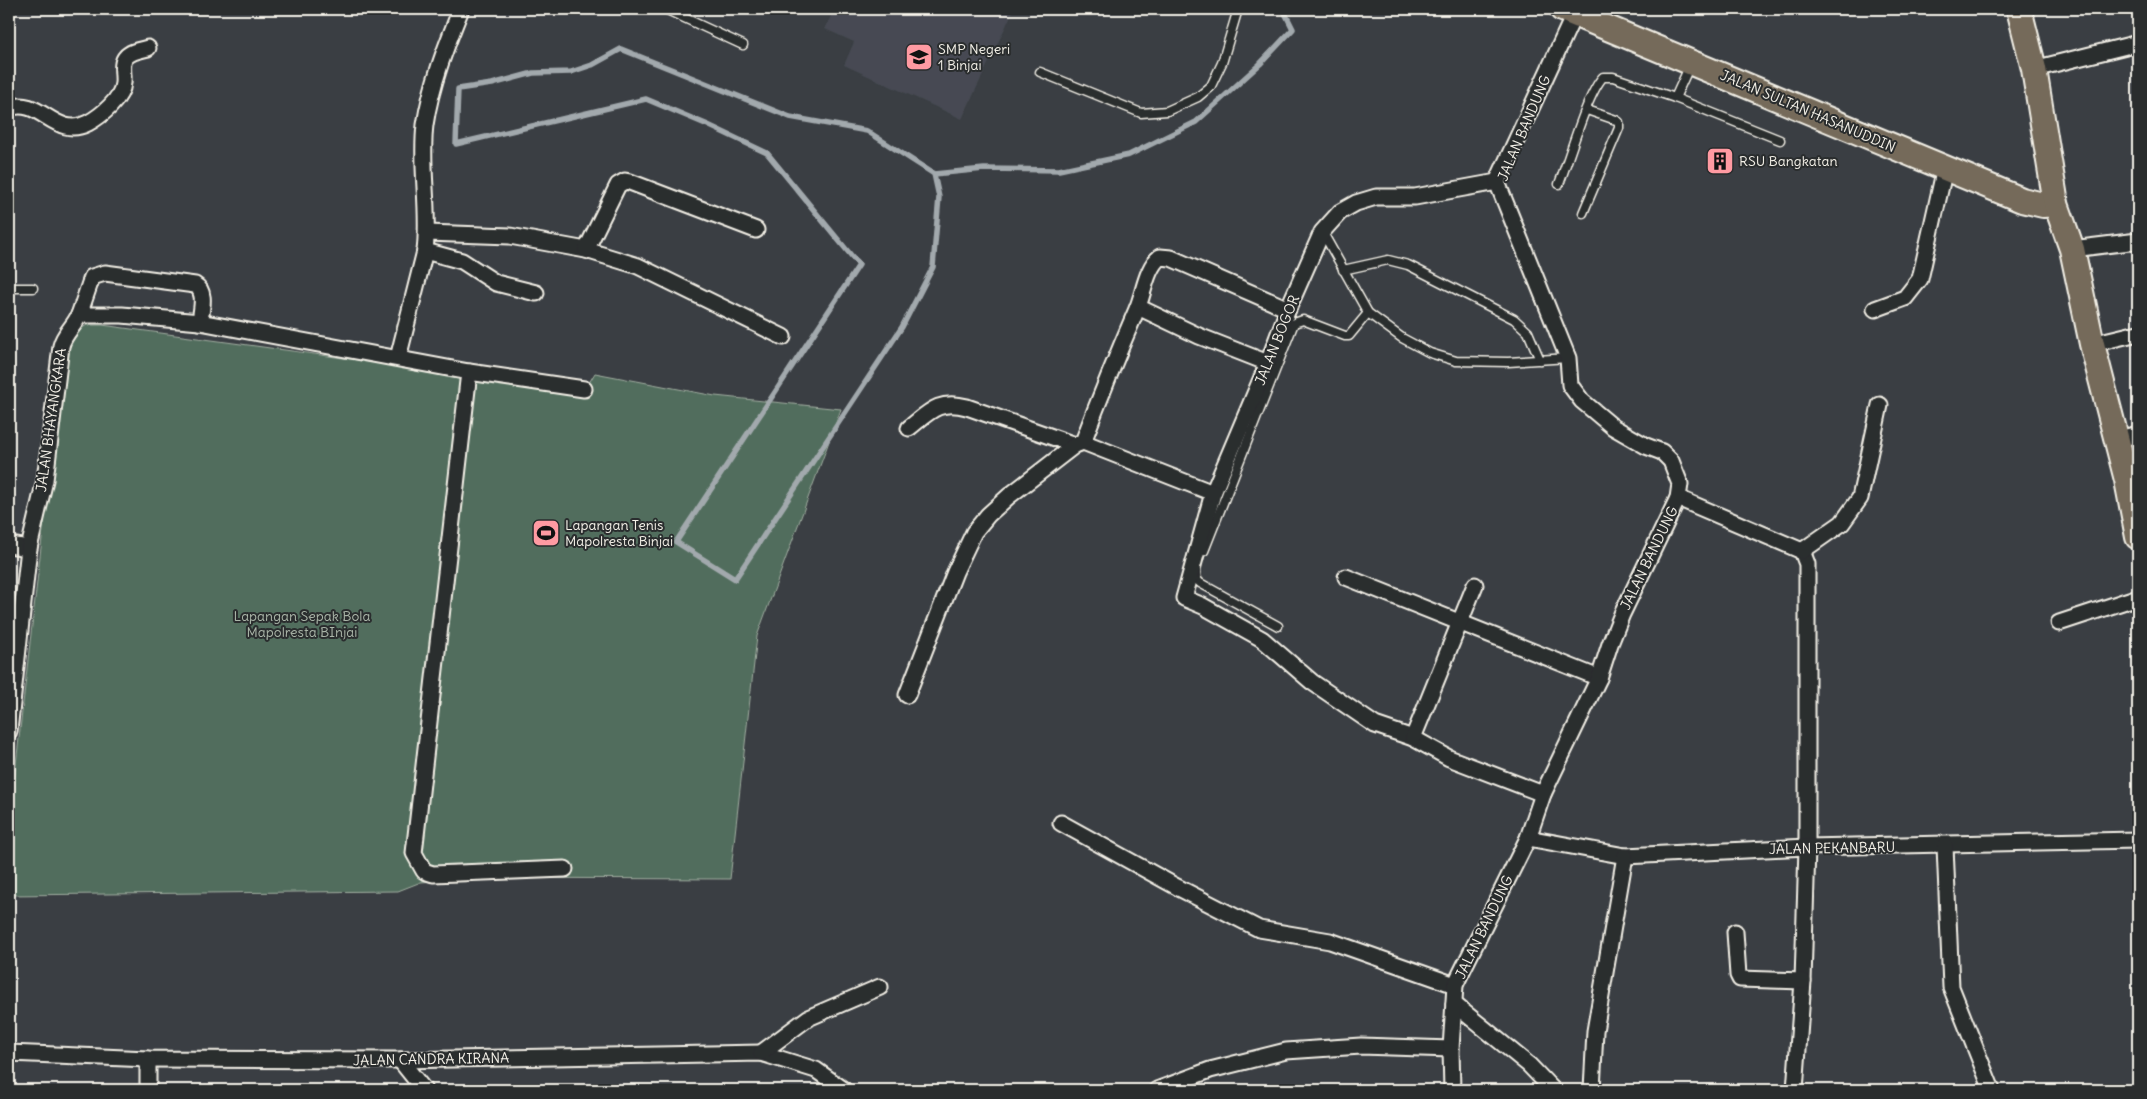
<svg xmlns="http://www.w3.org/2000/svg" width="2147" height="1099" font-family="Delius,sans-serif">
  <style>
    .built { fill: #464a52 }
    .green { fill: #516d5d; stroke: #a2afa2 }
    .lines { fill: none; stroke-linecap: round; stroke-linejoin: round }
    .stream { stroke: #a2a9ad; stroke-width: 5.5 }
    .service-casing { stroke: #f4f1e8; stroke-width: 11 }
    .minor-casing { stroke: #f4f1e8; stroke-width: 19 }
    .primary-casing { stroke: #f4f1e8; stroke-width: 28 }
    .service { stroke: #2a2d2e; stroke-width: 8 }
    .minor { stroke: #2a2d2e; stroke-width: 15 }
    .primary { stroke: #746a5a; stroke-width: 24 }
    .labels { text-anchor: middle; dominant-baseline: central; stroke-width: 4; stroke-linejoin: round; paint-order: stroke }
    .poi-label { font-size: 14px; fill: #f4f1e8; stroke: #2a2d2e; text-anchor: start }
    .street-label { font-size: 14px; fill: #f4f1e8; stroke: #2a2d2e }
    .park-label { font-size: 14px; fill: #abb6a9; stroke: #2a2d2e }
  </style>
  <rect width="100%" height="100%" fill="#3a3e43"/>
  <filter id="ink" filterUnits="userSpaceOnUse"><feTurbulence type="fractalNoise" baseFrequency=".02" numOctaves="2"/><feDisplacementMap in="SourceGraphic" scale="10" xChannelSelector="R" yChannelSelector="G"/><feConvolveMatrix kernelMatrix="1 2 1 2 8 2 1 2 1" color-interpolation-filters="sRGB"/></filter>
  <g filter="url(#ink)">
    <!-- built -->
    <polygon class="built" points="834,9 1014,9 962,119 844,65 854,42 825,29"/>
    <!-- green -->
    <polygon class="green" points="87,325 102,325 584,391 595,373 715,396 841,409 757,636 730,879 481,878 421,882 398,891 9,895 9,825 65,339"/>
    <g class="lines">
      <!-- stream -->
      <g class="stream">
        <polygon points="621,49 790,117 867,131 934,174 939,197 933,267 902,327 735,579 676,542 859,265 767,153 708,125 646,99 456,144 458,89 492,84 533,73 571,72 592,65"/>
        <polyline points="934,174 984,169 1059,170 1129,155 1196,122 1260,64 1293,29 1283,9"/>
      </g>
      <!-- service casing -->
      <g class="service-casing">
        <g id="service">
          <polyline points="665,9 743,45"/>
          <polyline points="1040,72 1141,113 1167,111 1198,97 1211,86 1222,63 1238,9"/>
          <polyline points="1675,98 1690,65"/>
          <path d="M 1559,184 C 1569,159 1587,94 1603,77 L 1613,77 L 1675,98 L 1780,140"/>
          <polyline points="1583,213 1619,128 1619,122 1616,120 1587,110"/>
          <polyline points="1323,233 1368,313 1402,338 1430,353 1456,361 1508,362 1568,358"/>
          <polyline points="1343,270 1388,260 1408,265 1514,319 1528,332 1540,360"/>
          <polyline points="9,288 33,288"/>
          <polyline points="1204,551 1294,323 1303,320 1345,336 1349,336 1368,313"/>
          <polyline points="1196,571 1197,580 1200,583 1278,626"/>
        </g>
      </g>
      <!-- minor casing -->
      <g class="minor-casing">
        <g id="minor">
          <polyline points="2034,69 2138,43"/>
          <path d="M 9,108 C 40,96 55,140 88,123 C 101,116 122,99 123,83 C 124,75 120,63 126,57 C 131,51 141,50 148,48"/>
          <polyline points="1497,182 1415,197 1376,197 1356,203 1340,212 1322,232 1288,309 1268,363 1213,493 1184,598 1203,606 1262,639 1312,682 1375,725 1413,738 1449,758 1543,794"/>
          <polyline points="427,233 510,236 586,250 638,266 783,337"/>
          <polyline points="2072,249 2138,241"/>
          <polyline points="586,250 618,185 625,181 630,182 756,230"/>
          <polyline points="425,251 462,261 496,283 536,293"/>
          <polyline points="1138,307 1199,336 1268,363"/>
          <polyline points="1875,309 1905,298 1920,279 1945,168"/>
          <path d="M 79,315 L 92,277 L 105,273 L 195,285 C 207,292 201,310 200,322"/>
          <polyline points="2092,344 2138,333"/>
          <path d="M 398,358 L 425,251 C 430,209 420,167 425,125 C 431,85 446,46 461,9"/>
          <polyline points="469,372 414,853 424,871 433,874 565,869"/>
          <path d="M 909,428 C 929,412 939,399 967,407 L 1075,445"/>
          <polyline points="2116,440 2138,434"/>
          <polyline points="1083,442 1213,493"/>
          <polyline points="1678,498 1802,551 1807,564 1807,847 1803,981 1795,1090"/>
          <polyline points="9,545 29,548"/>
          <polyline points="1802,551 1842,523 1860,498 1880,405"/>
          <polyline points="1346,577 1599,678"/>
          <polyline points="2059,623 2138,597"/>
          <path d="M 907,695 L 955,572 L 974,532 L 988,515 L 1009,496 L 1075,445 L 1083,442 C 1100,397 1118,353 1137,309 C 1144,293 1146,268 1160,257 L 1171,258 L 1288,309"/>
          <path d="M 9,731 L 29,548 L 45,480 L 61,346 C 64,333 74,327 79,315 L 122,315 L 200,322 L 469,372 L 584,389"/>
          <polyline points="1413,738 1475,585"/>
          <polyline points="1061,823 1177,887 1259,929 1330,941 1455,985"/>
          <polyline points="1528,838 1625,856 1807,847 2138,840"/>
          <polyline points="1945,846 1951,987 1992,1090"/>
          <polyline points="1735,932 1738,975 1740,979 1803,981"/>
          <polyline points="1454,1004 1529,1065 1553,1090"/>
          <polyline points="9,1053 148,1059 400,1060 761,1053 816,1070 844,1090"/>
          <polyline points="761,1053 808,1018 880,987"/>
          <polyline points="400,1060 424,1090"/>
          <polyline points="148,1090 148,1059"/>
          <polyline points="1157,1090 1210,1070 1286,1051 1361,1046 1451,1049"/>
          <polyline points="1452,1090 1451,1049 1455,985 1528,838 1543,794 1599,678 1610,644 1622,614 1678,498 1680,484 1671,461 1662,452 1646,446 1613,427 1582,401 1570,385 1568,358 1497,182 1574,15"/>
          <polyline points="1592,1090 1595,1031 1625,856"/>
        </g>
      </g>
      <!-- primary casing -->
      <g class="primary-casing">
        <g id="primary">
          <polyline points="1562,9 2022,200 2043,205 2056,204"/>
          <polyline points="2019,9 2034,69 2056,204 2072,249 2092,344 2127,480 2138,537"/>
        </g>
      </g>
      <!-- service -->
      <use href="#service" class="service"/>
      <!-- minor -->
      <use href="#minor" class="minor"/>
      <!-- primary -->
      <use href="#primary" class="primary"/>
    </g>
  </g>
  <!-- icons -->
  <defs>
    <g id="school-square" transform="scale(1.4375)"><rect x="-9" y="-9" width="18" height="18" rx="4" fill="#ff9aa2" stroke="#2a2d2e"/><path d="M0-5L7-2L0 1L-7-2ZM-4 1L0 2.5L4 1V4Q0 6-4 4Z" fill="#111"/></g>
    <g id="building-square" transform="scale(1.4375)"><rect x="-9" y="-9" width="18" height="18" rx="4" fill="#ff9aa2" stroke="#2a2d2e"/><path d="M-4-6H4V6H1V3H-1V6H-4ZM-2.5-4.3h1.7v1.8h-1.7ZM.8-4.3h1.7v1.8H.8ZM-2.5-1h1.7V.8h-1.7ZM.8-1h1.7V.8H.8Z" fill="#111"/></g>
    <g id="stadium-square" transform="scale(1.4375)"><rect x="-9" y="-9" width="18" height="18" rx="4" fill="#ff9aa2" stroke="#2a2d2e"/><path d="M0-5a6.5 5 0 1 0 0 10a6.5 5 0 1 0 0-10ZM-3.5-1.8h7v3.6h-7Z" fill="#111"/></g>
  </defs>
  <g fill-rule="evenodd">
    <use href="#school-square" x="919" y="57"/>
    <use href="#building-square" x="1720" y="161"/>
    <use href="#stadium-square" x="546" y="533"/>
  </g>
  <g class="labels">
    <!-- poi labels -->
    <g class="poi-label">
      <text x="938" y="49">SMP Negeri<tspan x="938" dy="16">1 Binjai</tspan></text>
      <text x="1739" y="161">RSU Bangkatan</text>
      <text x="565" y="525">Lapangan Tenis<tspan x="565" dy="16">Mapolresta Binjai</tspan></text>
    </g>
    <!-- street labels -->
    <g class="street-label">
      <text transform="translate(1808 111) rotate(23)">JALAN SULTAN HASANUDDIN</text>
      <text transform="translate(1524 128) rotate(-67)">JALAN BANDUNG</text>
      <text transform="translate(1277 340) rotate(-68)">JALAN BOGOR</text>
      <text transform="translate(51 420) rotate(-82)">JALAN BHAYANGKARA</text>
      <text transform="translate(1649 558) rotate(-64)">JALAN BANDUNG</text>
      <text transform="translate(1832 848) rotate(-1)">JALAN PEKANBARU</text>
      <text transform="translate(1484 927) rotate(-64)">JALAN BANDUNG</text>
      <text transform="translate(431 1059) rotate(-1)">JALAN CANDRA KIRANA</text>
    </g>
    <!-- park labels -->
    <g class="park-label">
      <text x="302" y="616">Lapangan Sepak Bola<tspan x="302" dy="16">Mapolresta BInjai</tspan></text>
    </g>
  </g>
  <!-- margin -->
  <rect width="2147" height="1099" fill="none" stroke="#2a2d2e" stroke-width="30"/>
  <rect x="15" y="15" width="2117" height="1069" fill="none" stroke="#f4f1e8" stroke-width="2" filter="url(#ink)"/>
</svg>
